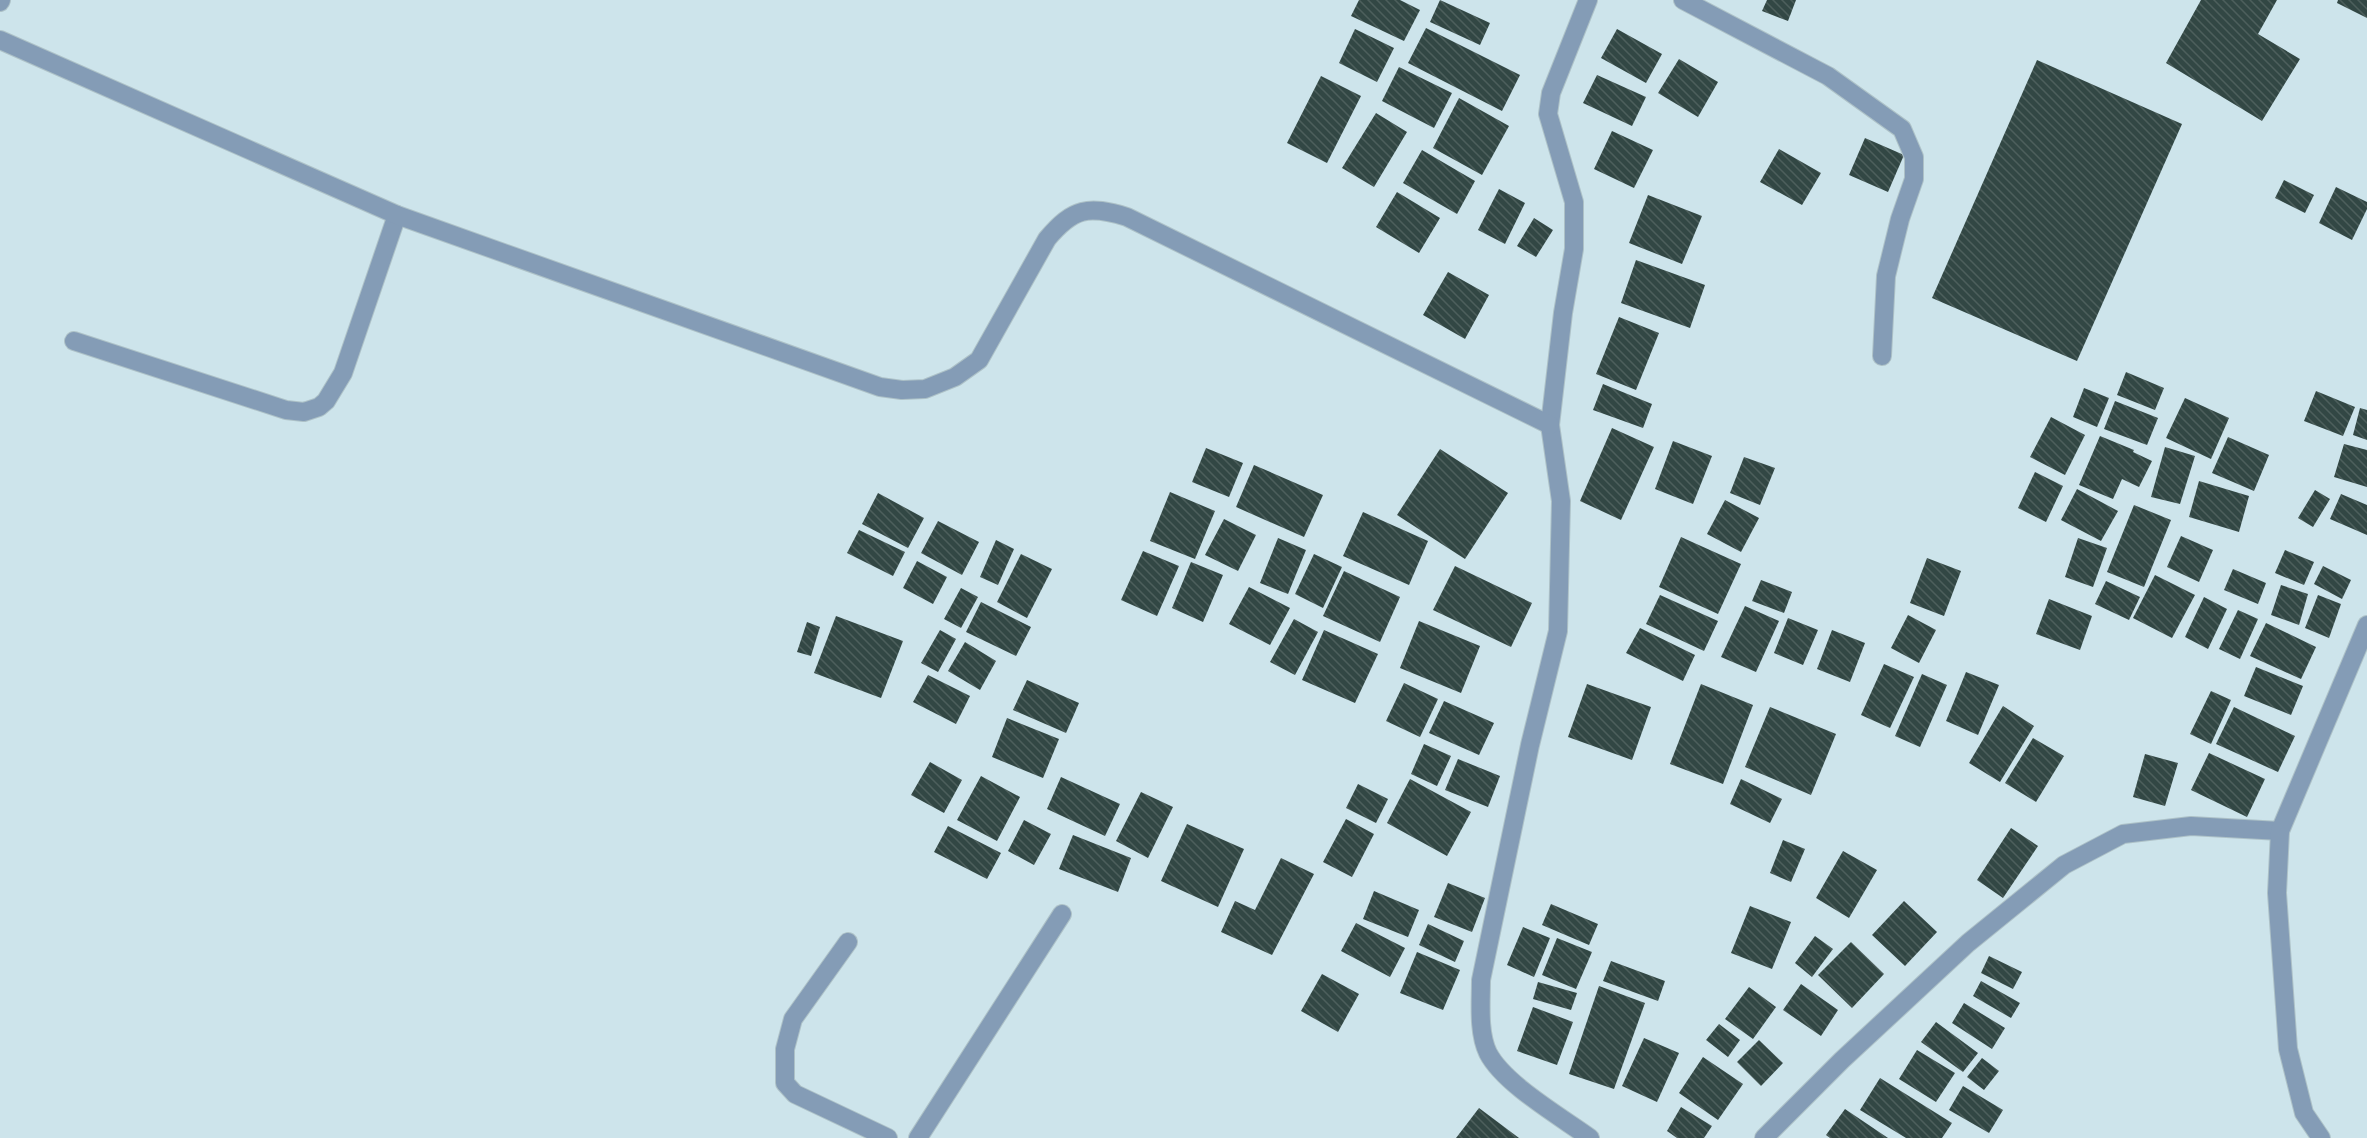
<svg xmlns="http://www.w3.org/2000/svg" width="2367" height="1138" font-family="Figtree,sans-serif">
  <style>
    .building { fill: url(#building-back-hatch) }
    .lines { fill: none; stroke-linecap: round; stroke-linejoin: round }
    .lane-casing { stroke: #adc1c7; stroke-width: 20 }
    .street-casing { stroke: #adc1c7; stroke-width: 20 }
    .lane { stroke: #849cb6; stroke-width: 18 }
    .street { stroke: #849cb6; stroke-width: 18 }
  </style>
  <defs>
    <pattern id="building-back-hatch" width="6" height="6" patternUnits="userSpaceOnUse" patternTransform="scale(1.5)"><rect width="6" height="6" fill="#324744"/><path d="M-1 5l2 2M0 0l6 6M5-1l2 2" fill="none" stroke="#4d5f5c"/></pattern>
  </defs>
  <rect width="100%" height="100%" fill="#cde4eb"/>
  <!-- building -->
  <g class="building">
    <polygon points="1359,0 1400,0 1420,10 1404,41 1351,16"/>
    <polygon points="1440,0 1490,23 1480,45 1430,22"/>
    <polygon points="1767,0 1796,0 1788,21 1762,11"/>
    <polygon points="2201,0 2277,0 2258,34 2300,59 2262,121 2166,63"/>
    <polygon points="2338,0 2367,0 2367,18 2337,3"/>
    <polygon points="1426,28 1520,75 1502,111 1408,63"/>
    <polygon points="1355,29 1394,48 1377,82 1339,63"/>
    <polygon points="1617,29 1662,54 1646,83 1601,58"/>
    <polygon points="1679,59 1718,82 1698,117 1658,93"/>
    <polygon points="2037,60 2182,124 2077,361 1932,298"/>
    <polygon points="1399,67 1452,93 1434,128 1382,101"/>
    <polygon points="1597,75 1646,97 1632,126 1583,103"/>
    <polygon points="1321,76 1361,96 1327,163 1287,143"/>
    <polygon points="1459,98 1509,126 1482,175 1433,148"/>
    <polygon points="1376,113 1407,132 1374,187 1342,168"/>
    <polygon points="1612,131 1653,150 1634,188 1594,169"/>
    <polygon points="1865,138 1904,155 1888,192 1849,175"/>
    <polygon points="1779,149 1821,173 1802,205 1760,182"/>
    <polygon points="1422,150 1475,181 1457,214 1403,183"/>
    <polygon points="2284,180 2314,195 2305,213 2275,198"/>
    <polygon points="2336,187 2367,202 2367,209 2352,240 2319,223"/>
    <polygon points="1499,189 1525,203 1505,244 1478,230"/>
    <polygon points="1397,192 1440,218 1419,253 1376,227"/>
    <polygon points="1648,195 1702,216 1682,264 1629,243"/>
    <polygon points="1534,218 1553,230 1536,257 1517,246"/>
    <polygon points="1636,260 1705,285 1690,328 1621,303"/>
    <polygon points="1448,272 1489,295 1465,339 1423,315"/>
    <polygon points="1619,317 1659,333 1636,390 1596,374"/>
    <polygon points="2126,372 2164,388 2155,410 2117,395"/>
    <polygon points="1603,384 1652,404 1643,428 1593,410"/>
    <polygon points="2084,388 2109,398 2097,427 2073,417"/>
    <polygon points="2316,391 2355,407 2343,436 2304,421"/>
    <polygon points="2185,398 2229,418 2211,459 2166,438"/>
    <polygon points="2115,401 2158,418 2147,445 2104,429"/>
    <polygon points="2360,408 2367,410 2367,440 2353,435"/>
    <polygon points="2051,417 2085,435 2065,475 2030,457"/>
    <polygon points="1612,428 1654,447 1621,520 1580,501"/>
    <polygon points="2100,436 2134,450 2133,452 2152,461 2139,487 2122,479 2113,499 2079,485"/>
    <polygon points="2228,437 2269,455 2254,491 2212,473"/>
    <polygon points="1673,441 1712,456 1693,504 1655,489"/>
    <polygon points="2344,444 2367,450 2367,487 2334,477"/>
    <polygon points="2165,447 2195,456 2180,504 2151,497"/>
    <polygon points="1206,448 1243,463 1229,497 1192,482"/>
    <polygon points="1440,449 1508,493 1465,559 1397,515"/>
    <polygon points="1744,457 1775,468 1760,505 1730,493"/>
    <polygon points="1254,465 1323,495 1304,537 1236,507"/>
    <polygon points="2035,472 2063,486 2046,522 2018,508"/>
    <polygon points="2199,481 2249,496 2239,532 2189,517"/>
    <polygon points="2077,489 2118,511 2101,541 2061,520"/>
    <polygon points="2315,490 2330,499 2313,527 2298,518"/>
    <polygon points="1170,492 1215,511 1195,559 1150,541"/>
    <polygon points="878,493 924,518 908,548 862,524"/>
    <polygon points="2341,494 2367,505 2367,535 2330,519"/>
    <polygon points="1725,500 1759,518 1741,552 1707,534"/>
    <polygon points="2134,505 2171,520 2144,587 2107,572"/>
    <polygon points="1363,512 1428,541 1409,585 1343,556"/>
    <polygon points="1224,519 1256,535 1238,571 1205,555"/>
    <polygon points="938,521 979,542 962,575 921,553"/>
    <polygon points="859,530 905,552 893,576 847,553"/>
    <polygon points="2181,536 2213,550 2199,582 2167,567"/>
    <polygon points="1681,537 1741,564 1718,614 1659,587"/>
    <polygon points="1278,538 1306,550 1288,594 1260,583"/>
    <polygon points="2078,538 2107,548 2093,587 2065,577"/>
    <polygon points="996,540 1014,549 998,585 980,577"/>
    <polygon points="2285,550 2314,562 2304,585 2275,573"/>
    <polygon points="1143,551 1179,566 1157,616 1121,600"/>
    <polygon points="1021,554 1052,569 1027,618 997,602"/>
    <polygon points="1314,554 1342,567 1323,608 1295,594"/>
    <polygon points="1927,558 1961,571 1944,616 1910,603"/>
    <polygon points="917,561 947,577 933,604 903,588"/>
    <polygon points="1191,562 1223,575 1203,622 1172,608"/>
    <polygon points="1455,566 1532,603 1511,647 1433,610"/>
    <polygon points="2323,566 2351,580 2342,599 2314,584"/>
    <polygon points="2233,569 2266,583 2258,604 2224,590"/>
    <polygon points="1344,571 1400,597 1380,642 1323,616"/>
    <polygon points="2155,575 2195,595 2172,638 2133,618"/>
    <polygon points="1761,580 1792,592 1784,613 1752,601"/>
    <polygon points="2106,581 2140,597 2129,620 2095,604"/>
    <polygon points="2281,585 2308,594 2299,625 2271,615"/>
    <polygon points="1249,587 1290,608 1270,645 1229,624"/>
    <polygon points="961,588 978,597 961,628 944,619"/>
    <polygon points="1660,595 1718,621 1704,651 1646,624"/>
    <polygon points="2318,595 2341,604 2329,638 2305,628"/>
    <polygon points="2204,597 2227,609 2208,649 2185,637"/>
    <polygon points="2049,599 2092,616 2080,650 2036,634"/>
    <polygon points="981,602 1031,627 1016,656 966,632"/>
    <polygon points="1745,606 1779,621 1756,672 1721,657"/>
    <polygon points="2238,610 2258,619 2240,659 2219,649"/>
    <polygon points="1908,615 1936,630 1919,663 1891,648"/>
    <polygon points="836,616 903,641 881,698 814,673"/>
    <polygon points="1788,618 1818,630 1803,665 1774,653"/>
    <polygon points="1294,619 1318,632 1295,675 1270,662"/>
    <polygon points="1419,621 1480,646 1461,693 1400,668"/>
    <polygon points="807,622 820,627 811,656 797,652"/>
    <polygon points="2266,623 2316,647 2301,679 2250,656"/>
    <polygon points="1640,628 1695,655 1683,681 1626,653"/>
    <polygon points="940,630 956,639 938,672 921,663"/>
    <polygon points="1324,630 1378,654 1355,703 1302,680"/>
    <polygon points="1832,630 1865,643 1850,682 1817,669"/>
    <polygon points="965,642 996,661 980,690 948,671"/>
    <polygon points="1884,664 1914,677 1890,728 1861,715"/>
    <polygon points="2256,667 2303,686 2291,715 2244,696"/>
    <polygon points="1966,672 1999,685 1978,735 1946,721"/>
    <polygon points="1922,674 1947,685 1920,747 1895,736"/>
    <polygon points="928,675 970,696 956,724 913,702"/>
    <polygon points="1027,680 1079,703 1066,733 1013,710"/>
    <polygon points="1404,683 1438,699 1420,737 1386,721"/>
    <polygon points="1587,684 1651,707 1632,760 1568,737"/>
    <polygon points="1701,684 1753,705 1723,784 1670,764"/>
    <polygon points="2211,691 2231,700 2211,744 2190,734"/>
    <polygon points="1444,701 1494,723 1479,755 1429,733"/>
    <polygon points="2003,706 2034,726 2000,782 1969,763"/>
    <polygon points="1770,707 1836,734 1811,795 1745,767"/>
    <polygon points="2234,707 2295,736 2278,772 2216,744"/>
    <polygon points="1007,718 1059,739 1043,778 992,757"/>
    <polygon points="2033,738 2064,756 2036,802 2005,783"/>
    <polygon points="1424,744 1451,756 1437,786 1411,774"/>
    <polygon points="2209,753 2265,779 2247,817 2191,790"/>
    <polygon points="2145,754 2178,763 2165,806 2133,797"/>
    <polygon points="1458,759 1500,776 1488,807 1445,790"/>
    <polygon points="930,762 962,780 944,813 911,795"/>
    <polygon points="981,776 1020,797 997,841 957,820"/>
    <polygon points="1061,777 1120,804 1105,836 1047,809"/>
    <polygon points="1410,779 1471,812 1447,856 1387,823"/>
    <polygon points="1741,779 1782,799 1770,823 1730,804"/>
    <polygon points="1358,784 1388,799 1376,823 1346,808"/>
    <polygon points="1141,792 1173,807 1148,858 1116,841"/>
    <polygon points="1346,819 1374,834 1352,877 1323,862"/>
    <polygon points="1024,820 1051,834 1034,865 1008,851"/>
    <polygon points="1187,824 1244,849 1218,907 1161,881"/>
    <polygon points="948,826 1001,853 987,879 934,852"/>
    <polygon points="2011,828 2038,846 2003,898 1977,880"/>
    <polygon points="1073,835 1131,858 1118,892 1059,869"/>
    <polygon points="1783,840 1805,849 1791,882 1770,873"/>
    <polygon points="1843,851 1877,870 1849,918 1816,898"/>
    <polygon points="1281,858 1314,874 1272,955 1221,932 1235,901 1255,910"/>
    <polygon points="1448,883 1485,898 1472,932 1434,917"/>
    <polygon points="1374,891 1419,910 1408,937 1363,919"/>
    <polygon points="1904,901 1937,932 1905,966 1872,935"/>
    <polygon points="1551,904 1598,924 1589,945 1542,925"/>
    <polygon points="1750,906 1791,922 1772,969 1731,953"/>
    <polygon points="1356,923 1405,948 1390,977 1341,951"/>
    <polygon points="1428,924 1464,941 1455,962 1419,945"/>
    <polygon points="1523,927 1550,938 1534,977 1507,965"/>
    <polygon points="1815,936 1833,949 1812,977 1795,963"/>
    <polygon points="1557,938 1592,952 1576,989 1542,975"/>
    <polygon points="1851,942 1884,974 1852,1008 1818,975"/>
    <polygon points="1417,952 1460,970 1443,1010 1400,993"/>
    <polygon points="1989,956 2022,972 2013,989 1981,973"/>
    <polygon points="1611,961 1665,981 1658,1001 1603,981"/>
    <polygon points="1322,974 1359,994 1338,1032 1301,1011"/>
    <polygon points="1981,981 2020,1003 2011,1018 1973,996"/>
    <polygon points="1538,982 1577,993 1571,1010 1533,999"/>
    <polygon points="1801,984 1838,1010 1821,1036 1783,1010"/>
    <polygon points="1599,986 1645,1003 1614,1089 1569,1074"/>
    <polygon points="1749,987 1776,1007 1753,1039 1725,1019"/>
    <polygon points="1964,1003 2005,1028 1992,1049 1952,1023"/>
    <polygon points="1533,1007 1573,1022 1557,1065 1517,1051"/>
    <polygon points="1936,1022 1978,1053 1963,1072 1921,1042"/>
    <polygon points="1719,1024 1740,1040 1728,1057 1706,1040"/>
    <polygon points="1644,1038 1679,1053 1657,1102 1622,1086"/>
    <polygon points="1759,1040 1783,1063 1761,1086 1737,1062"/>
    <polygon points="1917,1050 1955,1073 1936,1102 1899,1079"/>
    <polygon points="1703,1057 1743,1084 1718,1120 1679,1093"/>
    <polygon points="1982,1058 1999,1071 1984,1090 1967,1077"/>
    <polygon points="1880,1078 1952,1123 1942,1138 1906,1138 1860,1110"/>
    <polygon points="1963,1086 2003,1110 1989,1133 1949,1110"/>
    <polygon points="1681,1107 1712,1126 1704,1138 1677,1138 1667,1131"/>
    <polygon points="1479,1108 1519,1138 1456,1138"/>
    <polygon points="1845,1109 1888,1138 1830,1138 1826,1135"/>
  </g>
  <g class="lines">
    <!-- lane casing -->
    <g class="lane-casing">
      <polyline id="lane" points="74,341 286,410 304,412 319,407 326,401 343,373 397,215"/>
    </g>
    <!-- street casing -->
    <g class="street-casing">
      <g id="street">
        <path d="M 1588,0 L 1551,93 L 1548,114 L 1574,202 L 1574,249 L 1563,313 L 1550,425 L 1561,501 L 1558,631 L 1530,745 L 1481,980 C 1481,1003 1478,1032 1488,1053 C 1504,1084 1561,1117 1590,1138"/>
        <polyline points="1683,0 1828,76 1902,129 1914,157 1914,179 1900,219 1886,276 1882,356"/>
        <polyline points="0,2 1,0"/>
        <path d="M 0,40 L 397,215 L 880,387 L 902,390 L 925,389 L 955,377 L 979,360 L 1047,239 C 1073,208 1088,205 1127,217 L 1550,425"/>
        <polyline points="848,942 793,1019 785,1049 785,1083 795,1094 888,1138"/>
        <polyline points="918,1138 1062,914"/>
        <polyline points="1764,1138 1842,1060 1968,943 2064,865 2123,834 2191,826 2280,831"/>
        <polyline points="2321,1138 2304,1113 2288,1049 2277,893 2280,831 2367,625"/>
      </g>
    </g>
    <!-- lane -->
    <use href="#lane" class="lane"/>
    <!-- street -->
    <use href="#street" class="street"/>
  </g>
</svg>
